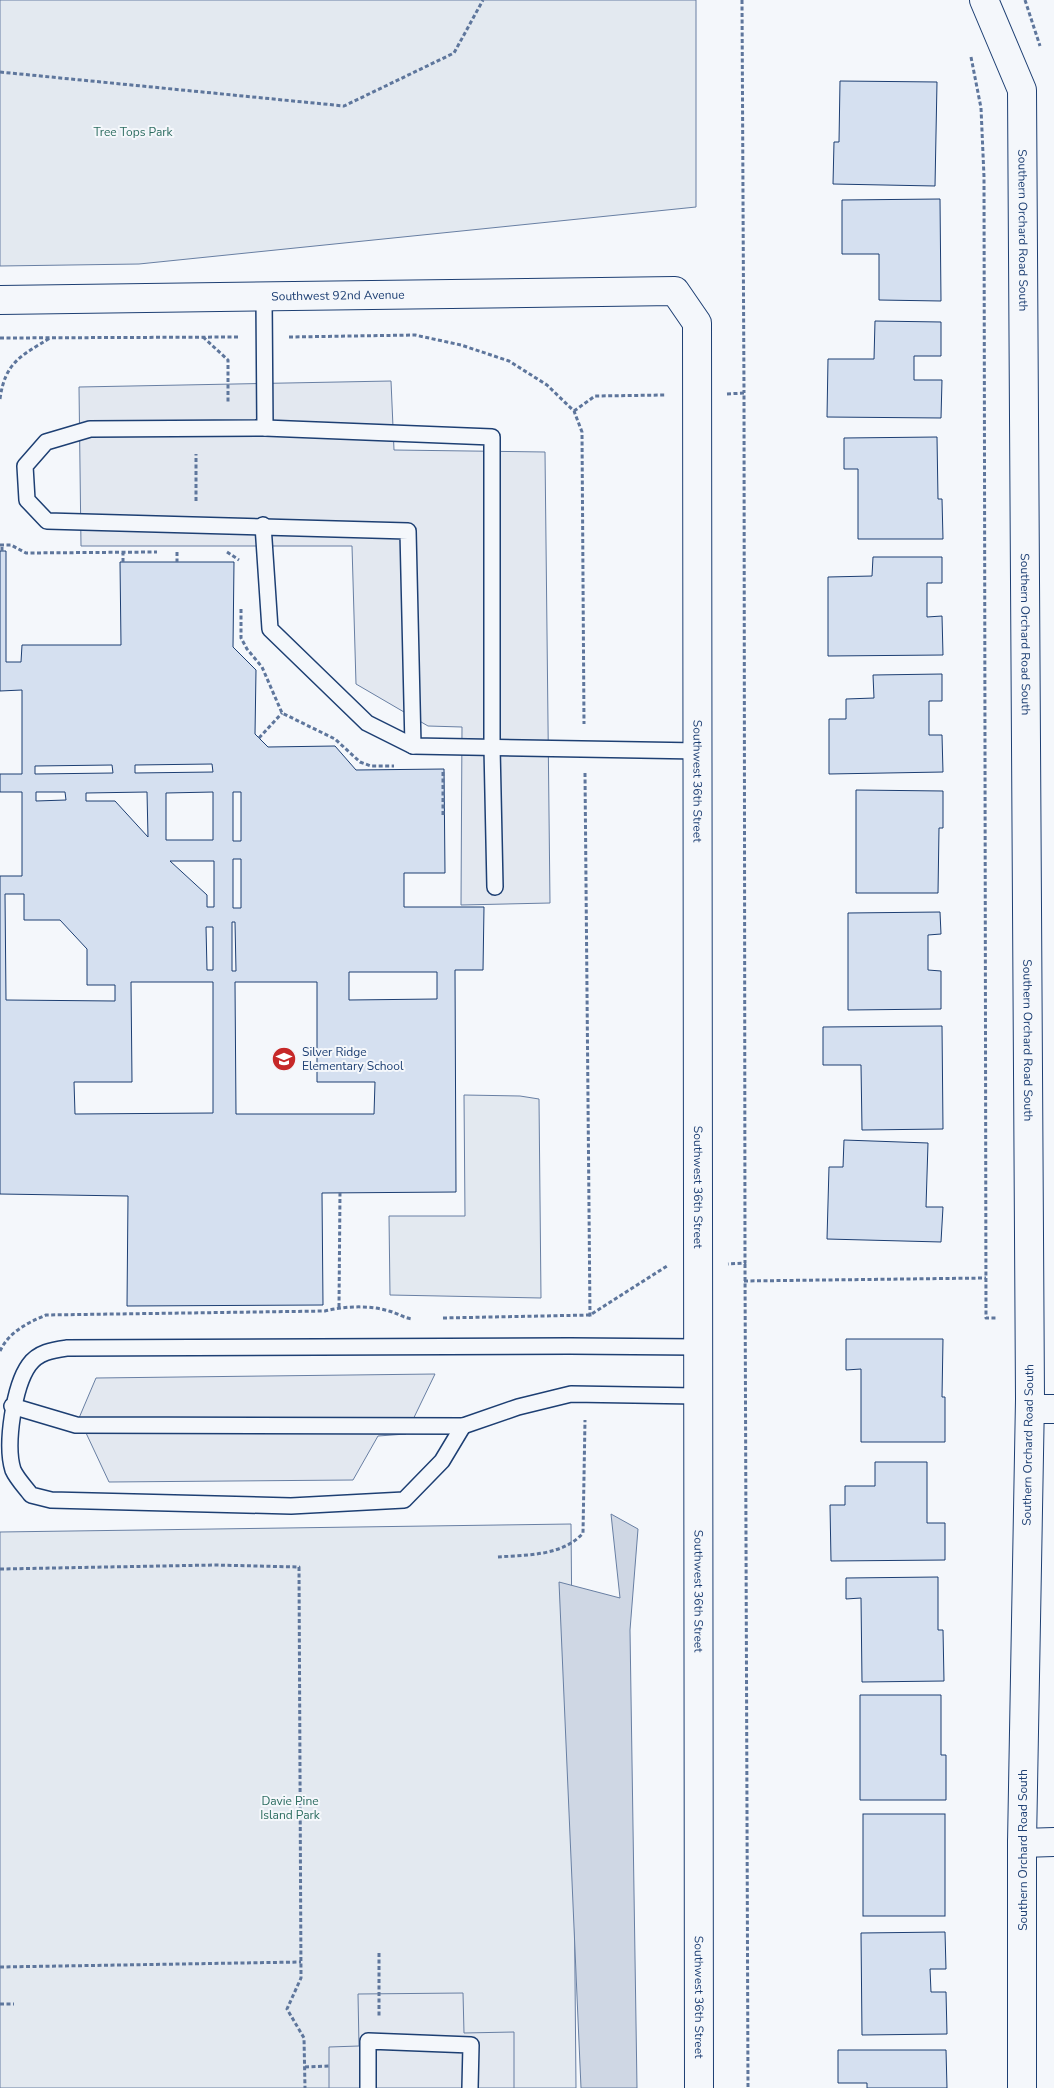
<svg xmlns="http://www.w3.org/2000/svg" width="1054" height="2088" font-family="'Nunito Sans',sans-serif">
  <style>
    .green { fill: #e3e9f0; stroke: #687fa3 }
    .parking { fill: #e3e8f0; stroke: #687fa3 }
    .water { fill: #cfd7e4; stroke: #687fa3 }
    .building { fill: #d5e0f0; stroke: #1d3f73; fill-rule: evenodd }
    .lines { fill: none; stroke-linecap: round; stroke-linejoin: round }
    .lane-casing { stroke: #1d3f73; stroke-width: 18 }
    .street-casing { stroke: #1d3f73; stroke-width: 30 }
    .path { stroke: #5e769c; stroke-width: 3; stroke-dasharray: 4 2.5; stroke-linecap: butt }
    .lane { stroke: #f4f7fb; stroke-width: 15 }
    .street { stroke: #f4f7fb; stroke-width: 28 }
    .labels { text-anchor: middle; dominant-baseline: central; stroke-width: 4; stroke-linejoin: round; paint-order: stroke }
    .park-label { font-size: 12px; fill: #2c6c60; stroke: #f4f7fb }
    .street-label { font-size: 12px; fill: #1d3f73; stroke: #f4f7fb }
    .poi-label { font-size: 12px; fill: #1d3f73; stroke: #f4f7fb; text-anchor: start }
  </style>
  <rect width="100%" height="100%" fill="#f4f7fb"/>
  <!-- green -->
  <g class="green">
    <polygon points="0,0 696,0 696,207 139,264 0,266"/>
    <polygon points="464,1095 520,1096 539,1099 541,1298 390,1295 389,1216 465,1216"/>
    <polygon points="571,1524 576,2088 0,2088 0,1532"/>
  </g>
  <!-- parking -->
  <g class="parking">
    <polygon points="391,381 394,450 545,452 550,903 461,905 462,727 428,726 356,684 352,546 81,546 79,387"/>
    <polygon points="435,1374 406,1434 378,1436 353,1480 109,1482 79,1418 96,1378"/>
    <polygon points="463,1993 464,2033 514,2032 514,2088 329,2088 329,2047 359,2046 358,1994"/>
  </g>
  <!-- water -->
  <polygon class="water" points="611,1514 638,1529 630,1630 637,2088 581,2088 559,1582 620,1598"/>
  <!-- building -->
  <g class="building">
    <polygon points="840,81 937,82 935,186 833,184 834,142 839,142"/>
    <polygon points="940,199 941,301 879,300 879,254 842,254 842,200"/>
    <polygon points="875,321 941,322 941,356 914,356 914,380 942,380 941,418 827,417 828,359 874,359"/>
    <polygon points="937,437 938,499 942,499 943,539 858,539 858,469 844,469 844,438"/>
    <path d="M 0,551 L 6,551 L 6,662 L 21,662 L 22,645 L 121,645 L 120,562 L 234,562 L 233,647 L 256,670 L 255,734 L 268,747 L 335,746 L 356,770 L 444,769 L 445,873 L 404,873 L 404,907 L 484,907 L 483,970 L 455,970 L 456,1192 L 322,1193 L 323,1305 L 127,1306 L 128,1196 L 0,1194 L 0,876 L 22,876 L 22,792 L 0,792 L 0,774 L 22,774 L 22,690 L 0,691 ZM 212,764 L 213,772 L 135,773 L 135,765 ZM 112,765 L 113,773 L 35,774 L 35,766 ZM 36,792 L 65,792 L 66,800 L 36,801 ZM 147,792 L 148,837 L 115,801 L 86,801 L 86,793 ZM 213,792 L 213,840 L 166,840 L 166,793 ZM 233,792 L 241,792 L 241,841 L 233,841 ZM 233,859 L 241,859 L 241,908 L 233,908 ZM 170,861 L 214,861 L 214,907 L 207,907 L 207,895 ZM 5,894 L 24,894 L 24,920 L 60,920 L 87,949 L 87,985 L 115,985 L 115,1001 L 6,1000 ZM 232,922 L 235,922 L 236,971 L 232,971 ZM 206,927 L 213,927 L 213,970 L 207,970 ZM 349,972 L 437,972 L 437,999 L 349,1000 ZM 131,982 L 213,982 L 213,1113 L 75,1114 L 74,1082 L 132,1082 ZM 235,982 L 317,982 L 317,1082 L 375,1082 L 374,1114 L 236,1114 Z"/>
    <polygon points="873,557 942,557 942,583 927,583 927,617 942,616 943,655 828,656 828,577 872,576"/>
    <polygon points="942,674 942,701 929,701 929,735 942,735 943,772 829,774 829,719 846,719 846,699 874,698 873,675"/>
    <polygon points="856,790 943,791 943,828 939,828 938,893 856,893"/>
    <polygon points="940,912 941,934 928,935 928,970 941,971 941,1009 848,1010 848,913"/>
    <polygon points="942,1026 943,1129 862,1130 861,1065 823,1065 823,1027"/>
    <polygon points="844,1140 928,1143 926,1207 943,1207 941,1242 827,1239 829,1167 843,1167"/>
    <polygon points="846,1339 943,1339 942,1397 945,1397 945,1442 861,1442 861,1369 846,1370"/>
    <polygon points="875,1462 927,1462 927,1523 945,1523 945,1560 831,1561 830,1505 845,1505 845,1486 875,1486"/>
    <polygon points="938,1577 938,1630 943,1630 944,1681 862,1682 861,1598 846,1599 846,1578"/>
    <polygon points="860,1695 941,1695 941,1755 946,1755 946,1800 860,1800"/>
    <rect x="863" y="1814" width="82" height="102"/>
    <polygon points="945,1932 946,1969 930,1969 931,1992 946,1992 947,2034 862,2035 861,1933"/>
    <polygon points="838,2050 946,2050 947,2088 867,2088 867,2083 838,2083"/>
  </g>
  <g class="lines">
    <!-- lane casing -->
    <g class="lane-casing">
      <g id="lane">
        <polyline points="264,298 265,428 90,429 46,442 25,466 27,500 47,521 408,531 413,746"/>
        <polyline points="265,428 492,437 492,747 495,887"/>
        <polyline points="263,525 270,629 367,723 413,746 699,751"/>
        <polyline points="12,1406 76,1425 463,1426 518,1407 571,1394 697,1396"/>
        <path d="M 463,1426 L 442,1461 L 404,1500 L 291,1506 L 51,1500 L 31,1495 C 26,1488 17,1479 13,1470 C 5,1445 14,1386 29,1365 C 38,1352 53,1350 67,1348 L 570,1346 L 697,1347"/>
        <polyline points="368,2088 368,2041 471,2045 470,2088"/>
      </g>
    </g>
    <!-- street casing -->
    <g class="street-casing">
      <g id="street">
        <path id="s1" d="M 984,0 L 1022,90 L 1030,1399 L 1022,1843 L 1022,2088"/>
        <path id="s2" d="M 0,300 L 675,291 L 697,323 L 699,2088"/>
        <polyline points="1030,1409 1054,1409"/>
        <polyline points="1022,1843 1054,1842"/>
      </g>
    </g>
    <!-- path -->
    <g class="path">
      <polyline points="742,0 744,393"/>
      <polyline points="1025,0 1040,46"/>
      <polyline points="971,57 981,108 984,177 986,1318 997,1318"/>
      <polyline points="0,72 344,106 454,53 483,0"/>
      <polyline points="203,337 228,360 228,403"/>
      <polyline points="289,337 415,335 461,345 509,361 547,385 574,411 582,432 584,724"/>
      <polyline points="0,338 240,337"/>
      <polyline points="727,394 744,393 745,1263 728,1264"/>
      <path d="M 0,399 C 5,362 21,356 50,338"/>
      <polyline points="574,411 595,396 666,395"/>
      <polyline points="196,501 196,454"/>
      <polyline points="0,545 11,545 26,553 157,552"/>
      <polyline points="2,551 2,545"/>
      <polyline points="177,552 177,562"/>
      <polyline points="227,552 239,560"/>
      <polyline points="123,562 123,553"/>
      <polyline points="241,609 241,638 247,649 262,667 282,713 335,739 360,762 371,766 394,766"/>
      <polyline points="259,738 282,713"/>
      <polyline points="443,772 443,815"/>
      <polyline points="585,773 590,1317"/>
      <polyline points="745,1264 748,2088"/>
      <polyline points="744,1281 986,1278"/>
      <polyline points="339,1307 340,1192"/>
      <polyline points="443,1318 590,1315 667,1266"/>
      <path d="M 0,1351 C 9,1332 27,1323 46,1315 L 325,1311 C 346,1306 369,1305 389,1311 C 397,1313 404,1318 412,1319"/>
      <path d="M 498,1557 C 526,1555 563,1556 583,1533 L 585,1420"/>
      <polyline points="0,1569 215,1565 299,1567 301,1978 287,2009 304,2038 305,2088"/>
      <polyline points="379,1953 379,2017"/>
      <polyline points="0,1967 301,1962"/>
      <polyline points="0,2004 14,2004"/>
      <polyline points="305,2067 329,2066"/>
    </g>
    <!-- lane -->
    <use href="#lane" class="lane"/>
    <!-- street -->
    <use href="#street" class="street"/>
  </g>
  <!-- icons -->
  <defs>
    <g id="school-disc" transform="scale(1.25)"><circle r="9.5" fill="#c62828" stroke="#f4f7fb"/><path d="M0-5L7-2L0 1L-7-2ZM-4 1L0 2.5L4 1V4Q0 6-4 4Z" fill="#fff"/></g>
  </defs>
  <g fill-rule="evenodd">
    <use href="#school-disc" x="284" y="1059"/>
  </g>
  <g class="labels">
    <!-- park labels -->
    <g class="park-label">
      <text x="133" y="132">Tree Tops Park</text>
      <text x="290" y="1801">Davie Pine<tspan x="290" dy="14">Island Park</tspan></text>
    </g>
    <!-- street labels -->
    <g class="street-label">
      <text stroke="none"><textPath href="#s1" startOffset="238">Southern Orchard Road South</textPath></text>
      <text stroke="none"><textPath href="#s2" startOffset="338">Southwest 92nd Avenue</textPath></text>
      <text stroke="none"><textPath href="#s1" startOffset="642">Southern Orchard Road South</textPath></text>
      <text stroke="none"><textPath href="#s2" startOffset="1172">Southwest 36th Street</textPath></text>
      <text stroke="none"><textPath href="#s1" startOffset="1048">Southern Orchard Road South</textPath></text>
      <text stroke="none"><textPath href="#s2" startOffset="1578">Southwest 36th Street</textPath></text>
      <text transform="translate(1028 1445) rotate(-89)">Southern Orchard Road South</text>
      <text stroke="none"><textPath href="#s2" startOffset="1982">Southwest 36th Street</textPath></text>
      <text transform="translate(1023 1850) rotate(-90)">Southern Orchard Road South</text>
      <text stroke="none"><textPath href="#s2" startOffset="2388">Southwest 36th Street</textPath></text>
    </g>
    <!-- poi labels -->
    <g class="poi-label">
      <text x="302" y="1052">Silver Ridge<tspan x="302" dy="14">Elementary School</tspan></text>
    </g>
  </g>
</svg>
